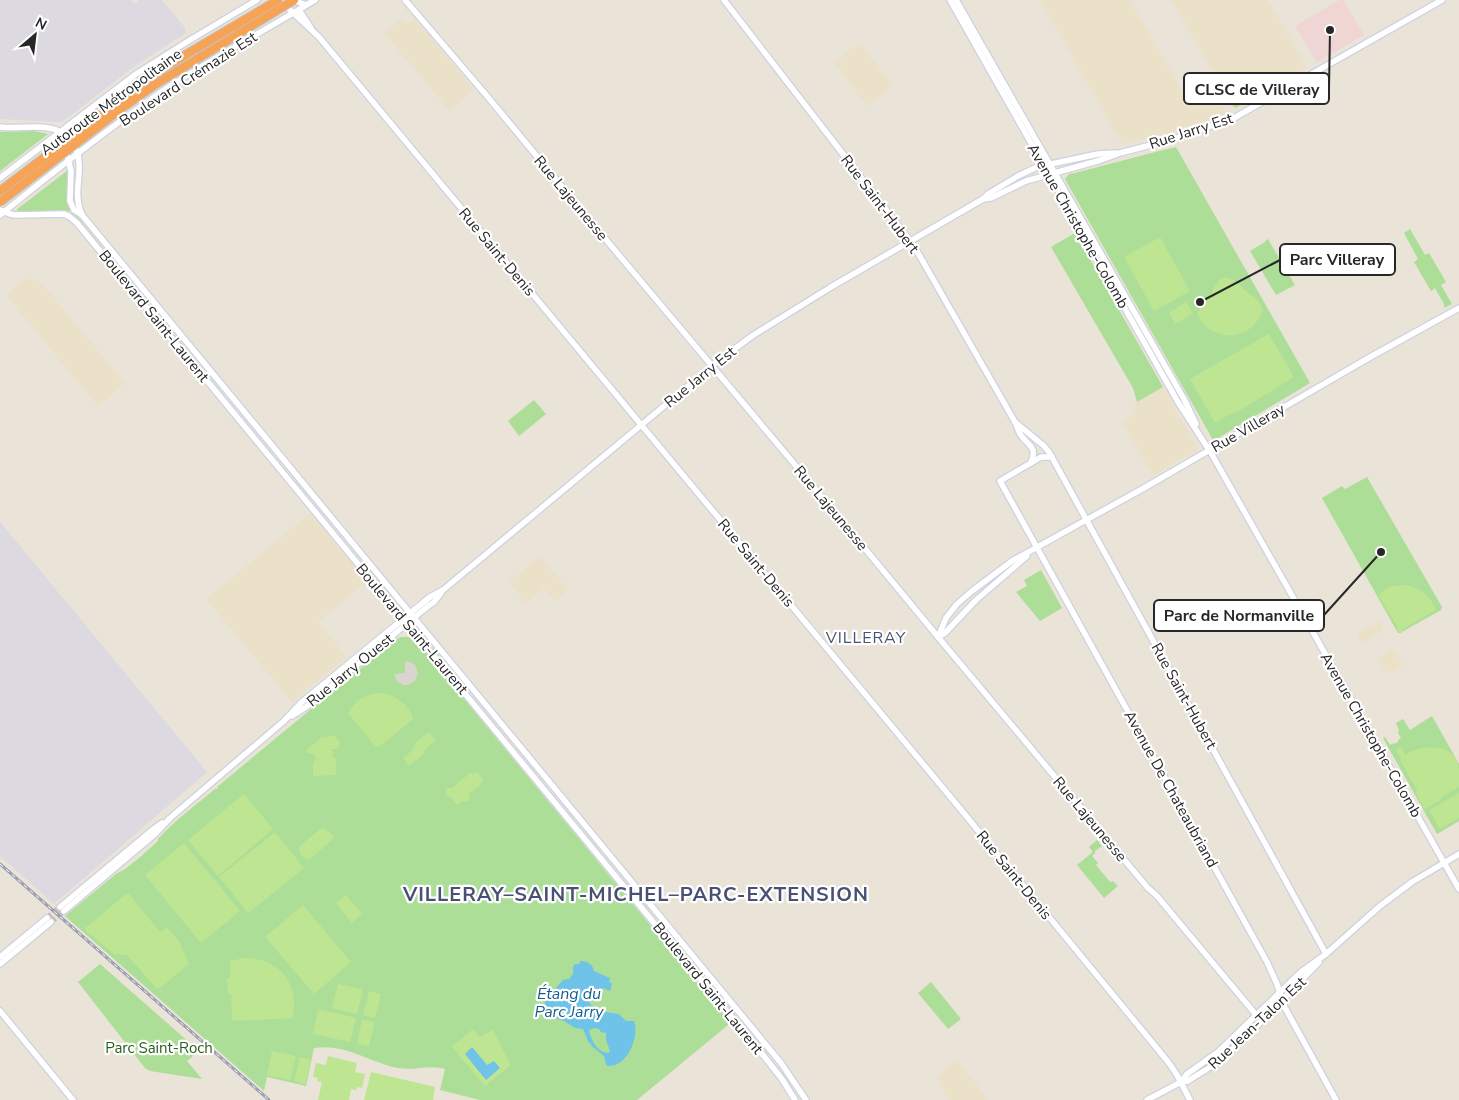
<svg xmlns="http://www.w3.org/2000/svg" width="1459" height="1100" font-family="'Nunito Sans',sans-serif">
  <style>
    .industrial { fill: #dcd9e1 }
    .education { fill: #ebe1c8 }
    .medical { fill: #f0d5d5 }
    .green { fill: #acde97 }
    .pitch { fill: #bee592 }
    .plaza { fill: #dad6cf }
    .water { fill: #6fc2e8; fill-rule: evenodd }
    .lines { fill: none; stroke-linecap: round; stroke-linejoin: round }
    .secondary-tunnel { stroke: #c2bdb5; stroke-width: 5.5; stroke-dasharray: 5.5 3; stroke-linecap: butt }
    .secondary-casing { stroke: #ced1e0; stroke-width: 8 }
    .secondary { stroke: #fff; stroke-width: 5.5 }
    .rail-casing { stroke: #9c9eb1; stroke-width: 3 }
    .rail { stroke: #fff; stroke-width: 1; stroke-dasharray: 4; stroke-linecap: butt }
    .highway-bridge-casing { stroke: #c3c3c3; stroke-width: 10; stroke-linecap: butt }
    .highway-bridge { stroke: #f6a356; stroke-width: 8 }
    .labels { text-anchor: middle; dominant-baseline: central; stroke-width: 4.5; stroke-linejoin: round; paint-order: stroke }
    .street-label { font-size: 15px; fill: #272727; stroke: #fff }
    .park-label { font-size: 15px; fill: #275f1c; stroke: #fff }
    .neighbourhood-label { font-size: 16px; letter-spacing: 1px; fill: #4a5075; stroke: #fff }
    .water-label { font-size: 16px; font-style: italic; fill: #135e8f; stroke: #fff }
    .district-label { font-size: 20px; font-weight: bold; letter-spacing: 1px; fill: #4a5075; stroke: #fff }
    .leader { fill: none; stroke: #272727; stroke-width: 2 }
    .callout-dot { fill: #272727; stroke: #fff; stroke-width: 2 }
    .callout { fill: #fff; stroke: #272727; stroke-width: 2 }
    .callout-label { font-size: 16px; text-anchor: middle; font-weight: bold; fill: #272727 }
  </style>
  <rect width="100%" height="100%" fill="#e9e3d8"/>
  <!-- industrial -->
  <g class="industrial">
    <polygon points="0,0 131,0 135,4 139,0 162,0 185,28 186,33 136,65 62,122 0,119"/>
    <polygon points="0,522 207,772 54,904 0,856"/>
  </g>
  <!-- education -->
  <g class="education">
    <polygon points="1040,0 1130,0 1187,100 1211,87 1225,110 1224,113 1204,122 1203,121 1167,133 1122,144"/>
    <polygon points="1171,0 1268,0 1305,64 1306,69 1234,109"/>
    <polygon points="402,18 407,24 415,19 474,89 450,111 384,33"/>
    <polygon points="860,43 893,86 867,106 834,62"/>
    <polygon points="31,279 39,282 43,285 124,382 123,385 98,406 6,295 20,283 24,280"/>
    <polygon points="1163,387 1198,449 1153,476 1122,422 1133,415 1133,409 1137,402"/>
    <polygon points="310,513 367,582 318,622 347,657 292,702 206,599"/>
    <polygon points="540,556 568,590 555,601 544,588 526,603 509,582"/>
    <polygon points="1379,621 1384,630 1362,643 1357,634"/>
    <polygon points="1394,648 1403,665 1391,672 1385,671 1378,658"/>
    <polygon points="957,1060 989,1100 949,1100 937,1078"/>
  </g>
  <!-- medical -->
  <polygon class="medical" points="1340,0 1343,0 1364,35 1317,62 1295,26"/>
  <!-- green -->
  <g class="green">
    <polygon points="1233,73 1249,100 1235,108 1219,81"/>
    <polygon points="34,131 48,134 0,171 0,132"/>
    <polygon points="1176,147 1310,383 1215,440 1213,440 1065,179 1069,174 1075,173 1159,151"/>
    <polygon points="67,171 69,179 67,198 70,207 103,248 79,219 70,211 58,210 23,212 16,210"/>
    <polygon points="1410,229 1425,255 1429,253 1446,282 1441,285 1452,304 1444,308 1444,304 1435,288 1431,291 1414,262 1418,259 1404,233"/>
    <polygon points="1075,233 1163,387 1137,402 1133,388 1051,247"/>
    <polygon points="1268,239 1295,285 1276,295 1250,251 1265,242 1265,241"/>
    <polygon points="534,400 546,414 519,436 508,421"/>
    <polygon points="1367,477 1442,607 1441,610 1400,633 1398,633 1322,498 1342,486 1345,489"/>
    <polygon points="1041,570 1062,608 1040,621 1016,592 1027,586 1024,580"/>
    <path d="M 400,637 L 413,637 L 729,1021 L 728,1025 L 637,1100 L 480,1100 L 440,1090 L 445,1069 C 430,1064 413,1071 398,1068 C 369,1062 345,1043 314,1048 L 306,1086 L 267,1077 L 264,1091 L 65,916 L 117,873 C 126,871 150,848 158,841 L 158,839 C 175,820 196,805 215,789 L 218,789 L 217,787 L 397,638 L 398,639 Z"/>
    <polygon points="1432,716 1459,764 1459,821 1437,834 1383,738 1385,737 1390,745 1393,743 1394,744 1398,742 1398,740 1401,738 1398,733 1399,730 1396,723 1403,719 1410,730"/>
    <polygon points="1097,840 1102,846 1095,851 1095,853 1092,856 1098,863 1096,865 1110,882 1113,881 1118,886 1104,898 1077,865 1093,852 1089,847"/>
    <polygon points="100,964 199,1051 187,1061 202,1079 150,1071 145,1068 78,982"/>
    <polygon points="931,982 961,1019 948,1029 918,993"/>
  </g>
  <!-- pitch -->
  <g class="pitch">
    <polygon points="1160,237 1190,291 1154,311 1124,257"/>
    <path d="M 1224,277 L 1232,279 L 1243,287 L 1242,288 L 1258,300 L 1263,309 C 1253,342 1211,345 1197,313 L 1213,291 L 1212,290 L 1220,279 Z"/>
    <polygon points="1186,302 1193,314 1175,324 1169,313"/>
    <polygon points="1269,334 1294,377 1234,414 1232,413 1215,423 1190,379"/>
    <path d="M 1403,585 C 1419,586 1430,595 1436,610 L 1403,629 L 1403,631 L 1401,633 L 1398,632 L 1397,629 L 1398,628 L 1378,595 L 1389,587 Z"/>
    <path d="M 381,693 C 396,695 408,703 413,719 L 379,747 L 375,746 L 348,713 C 355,700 366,693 381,693 Z"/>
    <polygon points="429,732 436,740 425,749 423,755 409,766 403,758 414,749 415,743"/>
    <polygon points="329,736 334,736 339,741 340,744 336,749 331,749 333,752 333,758 336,758 336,775 313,776 313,763 316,760 315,755 308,753 307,751 308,748 315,743 321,737 327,738"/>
    <path d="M 1401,747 L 1405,755 C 1422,744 1454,742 1459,767 C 1459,773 1459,781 1459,787 L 1442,797 L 1441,800 L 1425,809 L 1416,793 L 1417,790 L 1400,760 L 1401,759 L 1396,750 Z"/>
    <polygon points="477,772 484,781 481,783 482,784 469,794 470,799 468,801 461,801 457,805 451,797 446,795 445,792 447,788 452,788 470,773 474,774"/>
    <polygon points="1459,793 1459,818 1440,829 1429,810"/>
    <polygon points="244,794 273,829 218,876 188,840"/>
    <path d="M 324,828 L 333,835 L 332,840 L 311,858 L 308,859 C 303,859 298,853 299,847 L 320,829 Z"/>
    <polygon points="275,832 304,868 248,913 219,877"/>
    <polygon points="184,843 240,911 201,943 145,875"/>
    <polygon points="126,894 129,894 160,932 167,927 179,941 189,964 160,988 156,988 127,955 114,954 84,929"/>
    <polygon points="346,895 362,914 352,923 336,903"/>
    <polygon points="303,905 351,962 314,994 265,937"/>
    <path d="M 244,958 C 280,958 299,983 293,1018 L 235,1021 L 232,1019 L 231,994 L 228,994 L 227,978 L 230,978 L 230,961 Z"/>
    <polygon points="338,984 363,989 357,1014 332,1008"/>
    <polygon points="369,991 381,994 375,1018 363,1015"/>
    <polygon points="318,1009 356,1018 350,1042 313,1034"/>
    <polygon points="362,1019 375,1022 369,1046 357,1044"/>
    <polygon points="473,1029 480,1037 493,1030 511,1065 485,1086 452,1047"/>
    <polygon points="272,1051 296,1056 290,1080 267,1075"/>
    <polygon points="328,1056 357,1063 355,1072 365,1074 362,1088 357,1087 356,1090 351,1089 349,1100 318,1100 322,1082 317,1081 318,1078 313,1077 316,1063 326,1065"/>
    <polygon points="300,1057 311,1060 305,1084 294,1081"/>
    <polygon points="371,1072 435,1087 433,1100 364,1100"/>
  </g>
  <!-- plaza -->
  <polygon class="plaza" points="405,661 412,663 415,665 418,673 415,681 408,685 404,685 397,681 394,674 405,673"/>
  <!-- water -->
  <g class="water">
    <path d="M 580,961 C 587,961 592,963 594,971 L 610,978 L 609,982 L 612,984 L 610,991 L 603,988 L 591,990 L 590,994 L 591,995 L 588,1000 L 592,1007 L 594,1006 L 604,1012 L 619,1014 L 626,1021 L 634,1021 C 640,1037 627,1068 607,1066 L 605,1061 L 604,1056 L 593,1047 L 588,1041 L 583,1029 L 575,1028 L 564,1021 L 549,1016 L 548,1014 L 549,1011 L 543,999 L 546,991 L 555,989 L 563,980 L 569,979 L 573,974 L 573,967 L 575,964 L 579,964 ZM 595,1028 L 599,1029 L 601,1032 L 606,1033 L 606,1040 L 610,1051 L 609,1053 C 597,1053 591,1040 589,1030 Z"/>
    <polygon points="472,1047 487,1065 494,1061 500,1068 486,1080 465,1054"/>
  </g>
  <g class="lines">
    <!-- secondary-tunnel -->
    <g class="secondary-tunnel">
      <polyline points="47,918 60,907"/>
      <polyline points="51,922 64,911"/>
    </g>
    <!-- secondary casing -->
    <g class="secondary-casing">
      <g id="secondary">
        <polyline points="405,0 487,96 592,223 843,522 943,643 1147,887 1157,896 1257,1016"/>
        <path d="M 724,0 L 914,246 L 1015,422 C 1017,426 1018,430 1020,434 C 1028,446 1038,446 1031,463"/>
        <polyline points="950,0 1178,402 1211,453 1459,889"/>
        <polyline points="956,0 1184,399 1196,424"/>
        <polyline points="298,2 306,5"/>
        <polyline points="288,8 319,37 953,800 1169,1063 1177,1075 1190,1100"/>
        <polyline points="299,10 311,28"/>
        <path d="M 0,127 C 22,130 47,121 66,135"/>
        <path d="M 76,148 C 85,172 71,191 82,215 L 781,1063 L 806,1100"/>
        <polyline points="67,155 71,171 70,201 74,210 82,215"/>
        <polyline points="0,178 136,74 190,40 257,0"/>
        <polyline points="983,199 988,194 1018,176 1037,167 1098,154 1116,153"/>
        <polyline points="0,210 10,214 15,215 64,214 70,217 77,223 767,1060 782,1079 795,1100"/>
        <path d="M 0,215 C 52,173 106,130 161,92 C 211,59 264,31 315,0"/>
        <polyline points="1015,422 1043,445 1049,452 1326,954"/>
        <polyline points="1052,457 1041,457 1000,481 1267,962 1277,984 1284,1006 1336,1100"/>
        <polyline points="938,637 946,618 957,604 972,591 1012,561 1144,488 1372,356 1459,308"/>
        <polyline points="938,637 945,633 976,600 1027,556"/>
        <polyline points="292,716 306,707 427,607 434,602 441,593"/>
        <polyline points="60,907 151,831 162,823"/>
        <polyline points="64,911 154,835 170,818 284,721 302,702 430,597 443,590 717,362 752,336 831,287 983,199 991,198 1026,181 1101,160 1120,153 1174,139 1234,118 1442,0"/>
        <polyline points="0,957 47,918"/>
        <polyline points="0,964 51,922"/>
        <polyline points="0,1011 73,1100"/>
        <polyline points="1181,1082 1187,1074 1218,1052 1301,972 1326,954 1380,906 1412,882 1459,854"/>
        <polyline points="1147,1100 1181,1082 1188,1081 1194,1077 1217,1063 1254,1029 1319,962"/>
      </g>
    </g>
    <!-- secondary -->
    <use href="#secondary" class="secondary"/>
    <!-- rail casing -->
    <g class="rail-casing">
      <polyline id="rail" points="0,864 269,1100"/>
    </g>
    <!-- rail -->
    <use href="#rail" class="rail"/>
    <!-- highway-bridge casing -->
    <g class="highway-bridge-casing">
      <g id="highway-bridge">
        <polyline points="0,191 141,84 170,64 278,0"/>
        <polyline points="0,202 122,108 156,84 294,0"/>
      </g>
    </g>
    <!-- highway-bridge -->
    <use href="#highway-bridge" class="highway-bridge"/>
  </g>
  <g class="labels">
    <!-- street labels -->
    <g class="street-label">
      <text transform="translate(188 79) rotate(-33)">Boulevard Crémazie Est</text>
      <text transform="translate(111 102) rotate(-36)">Autoroute Métropolitaine</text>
      <text transform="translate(1191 131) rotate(-18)">Rue Jarry Est</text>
      <text transform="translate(571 198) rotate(50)">Rue Lajeunesse</text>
      <text transform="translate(880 204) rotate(53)">Rue Saint-Hubert</text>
      <text transform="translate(1078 226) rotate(60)">Avenue Christophe-Colomb</text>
      <text transform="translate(497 252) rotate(50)">Rue Saint-Denis</text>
      <text transform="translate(154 316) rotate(51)">Boulevard Saint-Laurent</text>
      <text transform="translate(700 377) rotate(-39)">Rue Jarry Est</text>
      <text transform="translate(1248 428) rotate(-30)">Rue Villeray</text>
      <text transform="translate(831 508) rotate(50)">Rue Lajeunesse</text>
      <text transform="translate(756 563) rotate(50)">Rue Saint-Denis</text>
      <text transform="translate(412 629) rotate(50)">Boulevard Saint-Laurent</text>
      <text transform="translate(350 670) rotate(-39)">Rue Jarry Ouest</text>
      <text transform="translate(1184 696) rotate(61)">Rue Saint-Hubert</text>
      <text transform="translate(1371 735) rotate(60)">Avenue Christophe-Colomb</text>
      <text transform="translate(1171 789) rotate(61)">Avenue De Chateaubriand</text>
      <text transform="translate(1090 819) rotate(50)">Rue Lajeunesse</text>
      <text transform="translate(1014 875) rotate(51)">Rue Saint-Denis</text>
      <text transform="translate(708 988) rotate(51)">Boulevard Saint-Laurent</text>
      <text transform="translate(1257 1023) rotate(-43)">Rue Jean-Talon Est</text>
    </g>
    <!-- park labels -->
    <g class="park-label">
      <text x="159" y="1048">Parc Saint-Roch</text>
    </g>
    <!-- neighbourhood labels -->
    <g class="neighbourhood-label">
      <text x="866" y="638">VILLERAY</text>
    </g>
    <!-- water labels -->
    <g class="water-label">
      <text x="569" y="994">Étang du<tspan x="569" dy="18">Parc Jarry</tspan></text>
    </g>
    <!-- district labels -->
    <g class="district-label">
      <text x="636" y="894">VILLERAY–SAINT-MICHEL–PARC-EXTENSION</text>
    </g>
  </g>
  <!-- callouts -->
  <path class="leader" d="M1330 30L1329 89M1200 302L1280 260M1381 552L1324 615"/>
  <g class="callout-dot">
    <circle cx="1330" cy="30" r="5"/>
    <circle cx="1200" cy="302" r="5"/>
    <circle cx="1381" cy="552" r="5"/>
  </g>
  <g class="callout">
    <rect x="1184" y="73" width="145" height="31" rx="5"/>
    <rect x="1280" y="244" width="115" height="31" rx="5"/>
    <rect x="1154" y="600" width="170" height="31" rx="5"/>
  </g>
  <g class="callout-label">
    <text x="1257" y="95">CLSC de Villeray</text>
    <text x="1337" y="265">Parc Villeray</text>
    <text x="1239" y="621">Parc de Normanville</text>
  </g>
  <!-- north arrow -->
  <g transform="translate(35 35) rotate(28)" stroke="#ffffff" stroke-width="4" paint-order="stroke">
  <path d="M0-4L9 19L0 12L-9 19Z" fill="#272727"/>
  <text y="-8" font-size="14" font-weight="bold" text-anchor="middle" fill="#272727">N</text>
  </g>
</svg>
